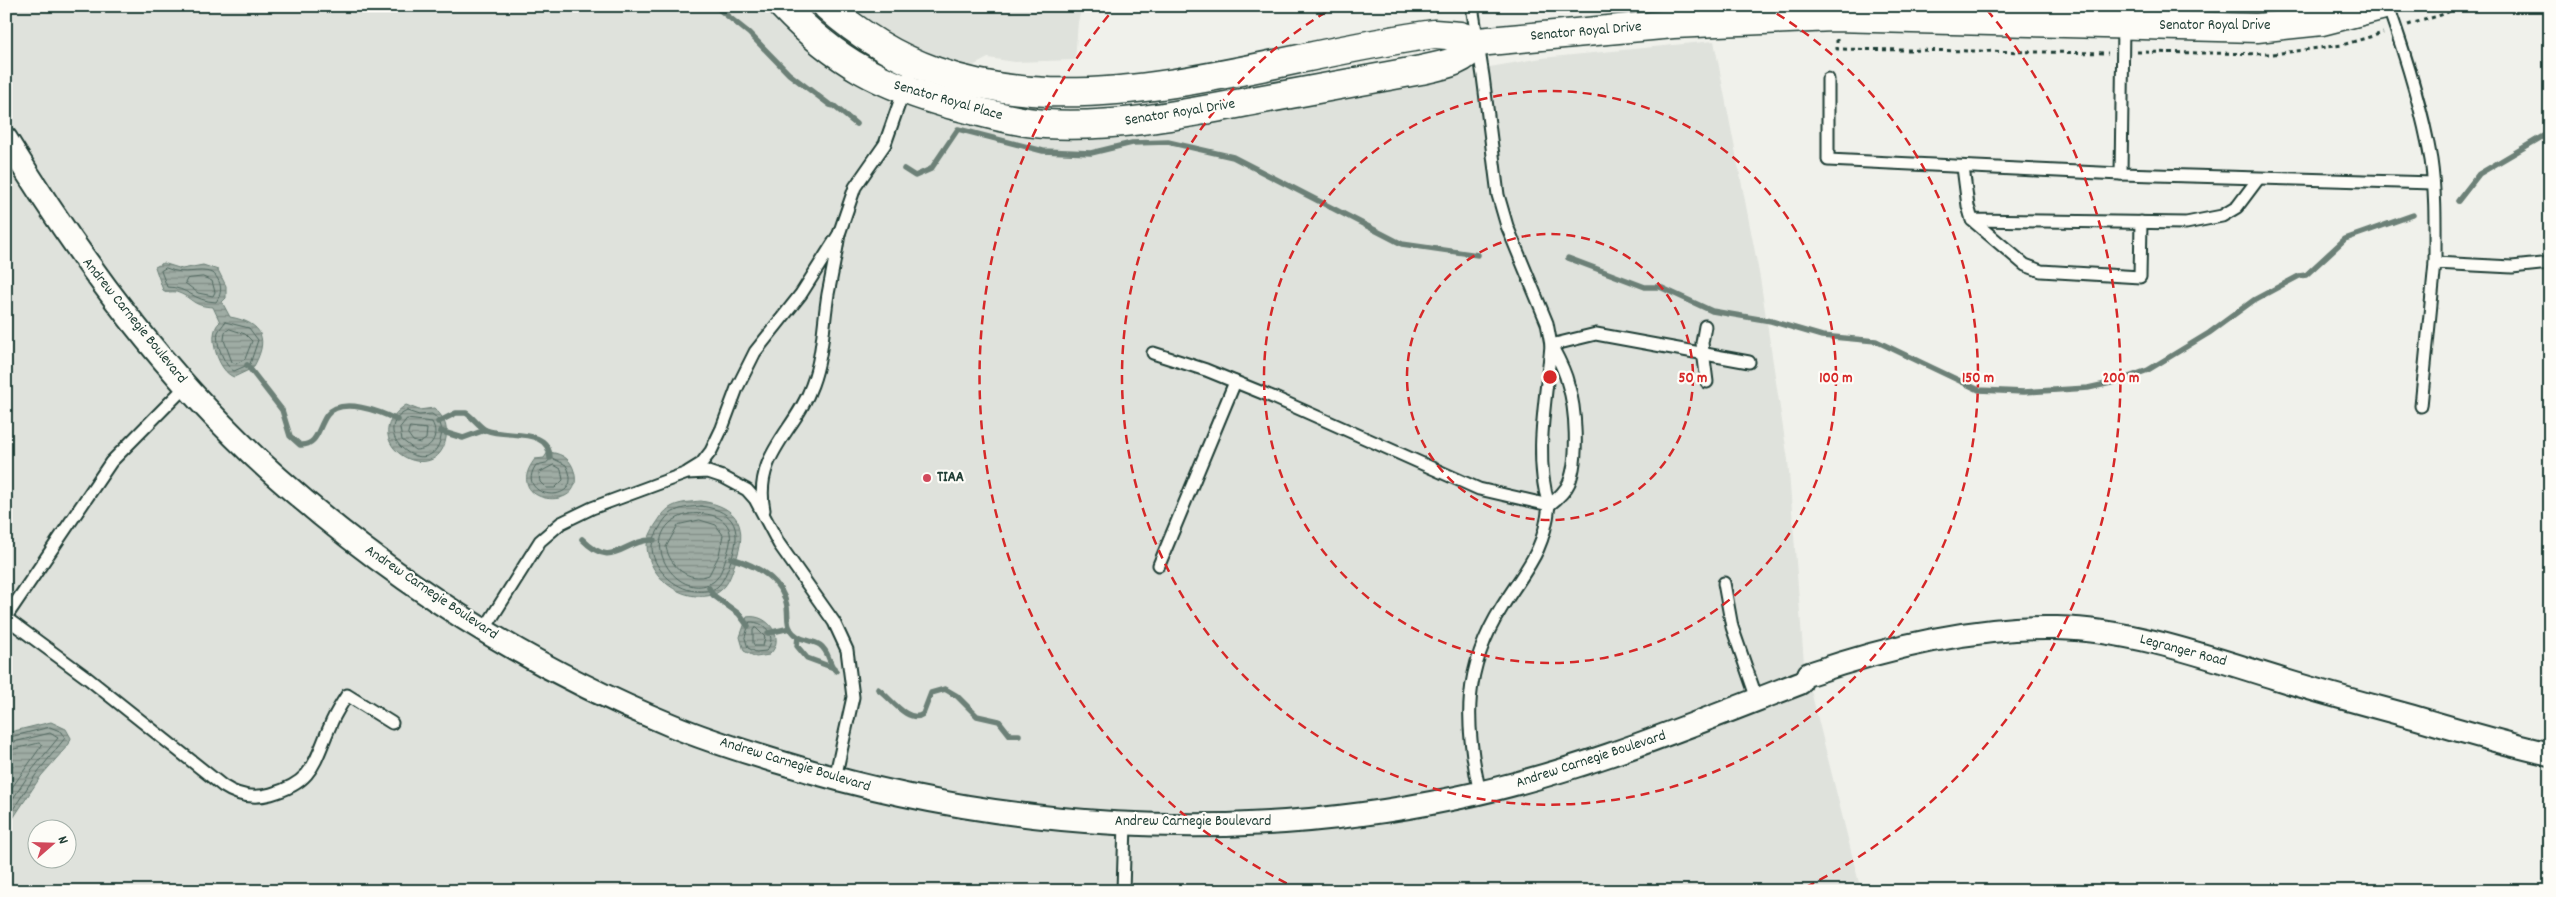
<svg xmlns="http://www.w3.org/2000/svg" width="2556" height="897" font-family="Dekko,sans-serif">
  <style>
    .built { fill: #dfe2dc; fill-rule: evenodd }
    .water { fill: url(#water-rules); stroke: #6c8077 }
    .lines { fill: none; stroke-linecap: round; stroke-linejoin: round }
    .shore { stroke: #526961; stroke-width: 1 }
    .stream { stroke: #6c8077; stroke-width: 5.5 }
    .lane-casing { stroke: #1f3d34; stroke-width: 15 }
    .street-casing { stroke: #1f3d34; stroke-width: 26 }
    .secondary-casing { stroke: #1f3d34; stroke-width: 31 }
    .path { stroke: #1f3d34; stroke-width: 3; stroke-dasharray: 4 4; stroke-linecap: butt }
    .lane { stroke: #fdfcf7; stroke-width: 11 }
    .street { stroke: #fdfcf7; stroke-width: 22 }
    .secondary { stroke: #fdfcf7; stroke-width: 28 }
    .ring { fill: none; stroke: #d62828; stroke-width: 2.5; stroke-dasharray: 9 6 }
    .poi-dot { fill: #d1495b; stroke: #fdfcf7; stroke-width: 2 }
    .labels { text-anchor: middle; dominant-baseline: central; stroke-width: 4.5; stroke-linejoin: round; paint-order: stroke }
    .street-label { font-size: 15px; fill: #1f3d34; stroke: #fdfcf7 }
    .poi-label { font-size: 15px; font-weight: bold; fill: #1f3d34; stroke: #fdfcf7; text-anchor: start }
    .centre { fill: #d62828; stroke: #fdfcf7; stroke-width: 2.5 }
    .ring-label { font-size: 15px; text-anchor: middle; font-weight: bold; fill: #d62828; stroke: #fdfcf7; stroke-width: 4.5; stroke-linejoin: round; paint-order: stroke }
  </style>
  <defs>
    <pattern id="water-rules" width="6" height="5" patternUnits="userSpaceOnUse" patternTransform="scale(1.25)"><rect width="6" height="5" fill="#9faca4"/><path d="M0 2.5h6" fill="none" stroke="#818d86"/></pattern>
  </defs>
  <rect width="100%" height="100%" fill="#f0f1eb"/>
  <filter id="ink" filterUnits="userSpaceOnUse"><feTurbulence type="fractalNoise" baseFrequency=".02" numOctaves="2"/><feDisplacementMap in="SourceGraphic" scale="10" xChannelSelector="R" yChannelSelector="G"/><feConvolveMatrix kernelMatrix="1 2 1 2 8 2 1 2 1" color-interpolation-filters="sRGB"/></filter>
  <g filter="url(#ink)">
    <!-- built -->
    <g class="built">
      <path d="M 6,6 L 767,6 L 780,19 L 966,118 L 1309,98 L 1542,58 L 1714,41 L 1760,278 L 1788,460 L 1804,663 L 1861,891 L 6,891 ZM 38,830 L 68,830 L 68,860 L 38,860 Z"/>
      <polygon points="836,6 1082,6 1078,22 1075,60 1015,62 988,58 967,69 924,56"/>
    </g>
    <!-- water -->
    <g class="water">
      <path d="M 163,263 L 182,269 L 203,265 L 218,270 L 226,286 L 226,298 L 222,302 L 230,317 C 264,323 269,340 253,368 L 234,377 C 218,372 206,333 220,322 L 213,307 C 192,306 194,299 179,293 C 173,290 168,294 163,290 L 155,267 Z"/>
      <path d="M 406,405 L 419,410 L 434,408 C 443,416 448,425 446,438 C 437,492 351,441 406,405 Z"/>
      <path d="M 548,452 C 559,453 569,457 573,468 C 591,515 499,505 535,459 L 544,458 Z"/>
      <path d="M 701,501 C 740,507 748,528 735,563 C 732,572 729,584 721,590 C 715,596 704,597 696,596 C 671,594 647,571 647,545 C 648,538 652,530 656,524 C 660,518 664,511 671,507 C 680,502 691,502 701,501 Z"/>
      <path d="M 747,617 C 768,613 787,639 769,655 L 756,657 L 744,651 L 740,637 Z"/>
      <polygon points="51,722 66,729 71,738 69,744 41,776 6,829 6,733"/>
    </g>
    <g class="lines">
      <!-- shore -->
      <g class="shore">
        <path d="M 166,268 C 187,277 196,267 213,273 C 222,282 223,292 216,302 C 193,301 188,287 167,287 L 161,271 Z"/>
        <polygon points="203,277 212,281 215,292 213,296 198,293 185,283 187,279"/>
        <path d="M 225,322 L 249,328 L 258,340 L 250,364 L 234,371 C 225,367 215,343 218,332 C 220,328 223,326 225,322 Z"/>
        <polygon points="230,329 245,334 252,341 245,359 236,364 232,362 224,340 225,332"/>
        <path d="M 407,411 L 419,415 L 432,414 C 440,419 443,428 441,437 C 431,486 364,431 407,411 Z"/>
        <path d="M 407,419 L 432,422 C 440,436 431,450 415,450 L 402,440 L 400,428 Z"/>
        <polygon points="410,427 427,429 426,439 420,443 413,441 408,434"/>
        <path d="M 552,458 L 566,465 C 588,507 512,500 536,465 L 546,463 Z"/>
        <polygon points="554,465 561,469 563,480 555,488 546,488 540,482 539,473"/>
        <path d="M 701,506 C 738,511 742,532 730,563 C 727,571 724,581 717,587 C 712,591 702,592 695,591 C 675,589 651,568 652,545 C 653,539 657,532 660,527 C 663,521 668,514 675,511 C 683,507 692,507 701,506 Z"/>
        <path d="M 689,514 C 716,511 738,521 728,551 C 725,560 721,577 713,582 C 674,605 630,527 689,514 Z"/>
        <path d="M 700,520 L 716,525 L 723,535 L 719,555 L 709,575 C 688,583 670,566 666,547 L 678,525 Z"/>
        <path d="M 750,622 C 766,621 778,638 766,651 L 756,652 L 748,648 L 745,638 Z"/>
        <polygon points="756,628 765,637 763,646 755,646 753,643 753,630"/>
        <polyline points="6,738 50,727 62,732 65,738 37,773 6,820"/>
        <polyline points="6,744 50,733 58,738 32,770 6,809"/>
        <polyline points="6,751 39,743 42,745 6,796"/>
      </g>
      <!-- stream -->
      <g class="stream">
        <polyline points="715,6 749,33 789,74 830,105 834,106 856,124"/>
        <polyline points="904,169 915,176 931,169 958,129 1043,151 1091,153 1132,143 1168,142 1233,157 1402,244 1478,255"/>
        <polyline points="2458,201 2479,174 2550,132"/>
        <polyline points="1568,258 1645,287 1660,287 1712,311 1771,321 1822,336 1876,341 1979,390 2024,392 2088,388 2115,382 2148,370 2209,333 2254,300 2299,276 2306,275 2345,239 2413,215"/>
        <path d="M 247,365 L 282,410 L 290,436 L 300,445 C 318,446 318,427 327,415 C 341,396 381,412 397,420"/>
        <path d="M 438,422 L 456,413 L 466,413 C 473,417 479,427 486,430 C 507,439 549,426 550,458"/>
        <polyline points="440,431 463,438 485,430"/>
        <path d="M 582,539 C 614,572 622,539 654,540"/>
        <path d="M 731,558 C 755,565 779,577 786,602 C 789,611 786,621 790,629 C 797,641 810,639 820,645 C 830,652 828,664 836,671"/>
        <polyline points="709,588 713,595 739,614 748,626"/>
        <polyline points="768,633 790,628"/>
        <polyline points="798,637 797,646 807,658 834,668"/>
        <path d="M 878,689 C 890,697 908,725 923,714 L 931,693 L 945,689 L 957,696 L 977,716 L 999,721 L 1010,735 L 1019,735"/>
      </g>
      <!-- lane casing -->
      <g class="lane-casing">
        <g id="lane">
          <polyline points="1472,6 1483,76 1498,195 1507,226 1547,323 1551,345 1596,334 1749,362"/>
          <path d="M 2388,6 C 2406,57 2422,107 2431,160 C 2436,194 2435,229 2435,263"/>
          <polyline points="2123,25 2121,174 2433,183"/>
          <polyline points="1828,79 1828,160 2121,174"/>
          <polyline points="1963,167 1968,206 1972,220 2186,223 2222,216 2237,207 2258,179"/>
          <polyline points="1972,220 2025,265 2041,271 2140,277 2141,222"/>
          <polyline points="839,234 855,187 885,144 913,64"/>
          <polyline points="1705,326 1702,343 1707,382"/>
          <path d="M 1551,345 C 1558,358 1565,370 1568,384 C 1576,408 1579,459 1569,483 C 1565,492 1557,499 1549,505 C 1533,457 1547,395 1551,345 Z"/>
          <path d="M 1153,353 L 1206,370 L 1275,398 L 1479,489 L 1549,505 C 1544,553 1526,568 1502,607 C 1463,669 1464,723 1480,793"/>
          <polyline points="2421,406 2435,263 2512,267 2550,263"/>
          <path d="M 688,472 L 701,464 L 711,451 L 722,428 L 737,388 L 755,352 L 801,294 L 839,234 C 836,254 832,274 828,294 C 823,325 823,356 812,385 C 796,431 753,455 764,510"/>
          <polyline points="1159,565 1235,382"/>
          <polyline points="1724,583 1732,627 1757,699"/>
          <polyline points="6,617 111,462 187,385"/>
          <path d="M 6,618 L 86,677 L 223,786 C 238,796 253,799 271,794 C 314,782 314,762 330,726 C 334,715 341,705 347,695 L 392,723"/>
          <polyline points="484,630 540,541 561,523 592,508 687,473 708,472 723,477 747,490 755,499 779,544 834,622 847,650 853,697 835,778"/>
          <polyline points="1123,891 1125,823"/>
        </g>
      </g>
      <!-- street casing -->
      <g class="street-casing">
        <g id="street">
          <path d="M 6,139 C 82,263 169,381 278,478 C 394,581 527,666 671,725 C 706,740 743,751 779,762 C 997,830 1233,845 1456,798 C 1576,773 1686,727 1800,683"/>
          <path d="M 1809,674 C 1888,647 1973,626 2057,628 C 2132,630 2205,656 2276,678 C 2323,693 2370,705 2417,718 C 2461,731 2505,744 2550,754"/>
        </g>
      </g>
      <!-- secondary casing -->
      <g class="secondary-casing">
        <g id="secondary">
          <path d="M 783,6 C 836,62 882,86 956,106 C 985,113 1015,122 1045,124 C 1114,128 1179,115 1247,102 C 1305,91 1363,81 1421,70 C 1445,65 1464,62 1478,42"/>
          <path d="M 827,6 C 1004,165 1231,61 1434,34 L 1460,36 L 1478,42 L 1673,24 L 1834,17 L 2257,28 L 2322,21 L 2381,6"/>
        </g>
      </g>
      <!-- path -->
      <g class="path">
        <polyline points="1486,7 1495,6"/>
        <path d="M 2408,25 C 2424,19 2446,16 2458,6"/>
        <polyline points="1837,39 1837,49 2108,53"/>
        <polyline points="2137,52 2273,54 2342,45 2383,33"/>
      </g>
      <!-- lane -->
      <use href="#lane" class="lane"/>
      <!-- street -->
      <use href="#street" class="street"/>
      <!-- secondary -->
      <use href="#secondary" class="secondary"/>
    </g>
  </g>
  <!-- distance rings -->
  <g class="ring">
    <circle cx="1550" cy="377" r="143"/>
    <circle cx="1550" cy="377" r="286"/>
    <path d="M1764 6A428 428 0 1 1 1336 6"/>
    <path d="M1300 890A571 571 0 0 1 1113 10M1987 10A571 571 0 0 1 1800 890"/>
  </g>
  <!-- markers -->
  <circle class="poi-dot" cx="927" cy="478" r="5"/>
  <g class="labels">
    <!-- street labels -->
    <g class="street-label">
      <text x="2215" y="26">Senator Royal Drive</text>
      <text transform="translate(1586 32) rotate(-5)">Senator Royal Drive</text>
      <text transform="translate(948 101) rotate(16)">Senator Royal Place</text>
      <text transform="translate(1180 113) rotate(-9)">Senator Royal Drive</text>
      <text transform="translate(134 321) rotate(51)">Andrew Carnegie Boulevard</text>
      <text transform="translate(431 593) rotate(34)">Andrew Carnegie Boulevard</text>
      <text transform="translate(2183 651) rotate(15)">Legranger Road</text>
      <text transform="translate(1591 760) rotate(-18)">Andrew Carnegie Boulevard</text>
      <text transform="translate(795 765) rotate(17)">Andrew Carnegie Boulevard</text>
      <text x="1193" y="822">Andrew Carnegie Boulevard</text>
    </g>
    <!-- poi labels -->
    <g class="poi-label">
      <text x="937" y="478">TIAA</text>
    </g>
  </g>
  <circle cx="1550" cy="377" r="8" class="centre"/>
  <g class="ring-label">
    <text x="1693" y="382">50 m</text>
    <text x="1836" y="382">100 m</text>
    <text x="1978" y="382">150 m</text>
    <text x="2121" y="382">200 m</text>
  </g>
  <!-- margin -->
  <rect width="2556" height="897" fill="none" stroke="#fdfcf7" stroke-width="25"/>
  <rect x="12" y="12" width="2531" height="872" fill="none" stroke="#1f3d34" stroke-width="2" filter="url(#ink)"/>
  <!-- north arrow -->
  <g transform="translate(52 844) rotate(70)"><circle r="24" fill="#fdfcf7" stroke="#a4b0a9"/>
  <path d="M0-4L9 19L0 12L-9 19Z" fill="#d1495b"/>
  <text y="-8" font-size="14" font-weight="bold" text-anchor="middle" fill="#1f3d34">N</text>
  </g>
</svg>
